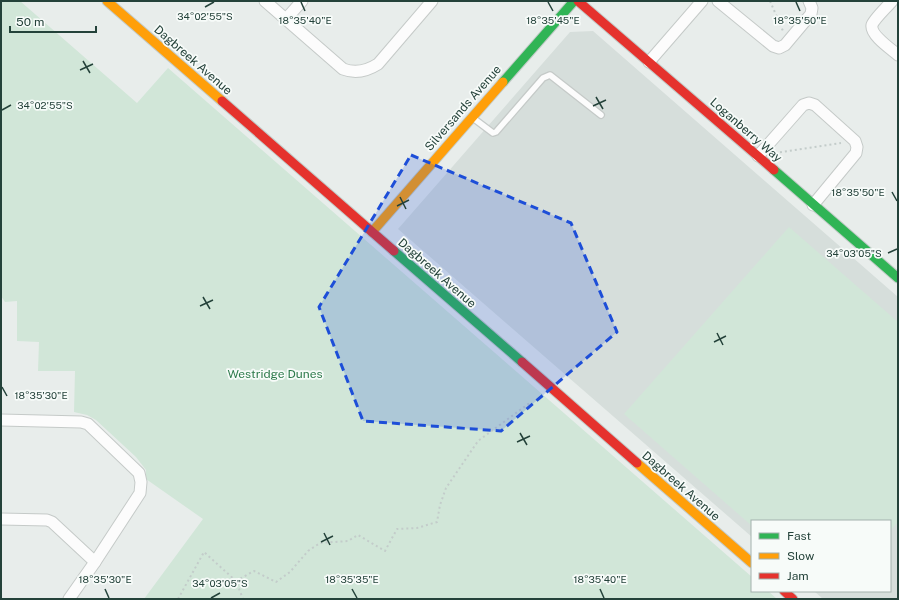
<svg xmlns="http://www.w3.org/2000/svg" width="899" height="600" font-family="'Public Sans',sans-serif">
  <style>
    .built { fill: #d6dedb }
    .green { fill: #d1e6d8 }
    .lines { fill: none; stroke-linecap: round; stroke-linejoin: round }
    .lane-casing { stroke: #c5cac8; stroke-width: 8 }
    .street-casing { stroke: #c5cac8; stroke-width: 13 }
    .fast-casing { stroke: #c3cbc8; stroke-width: 11 }
    .slow-casing { stroke: #c3cbc8; stroke-width: 11 }
    .jam-casing { stroke: #c3cbc8; stroke-width: 11 }
    .path { stroke: #c3ccca; stroke-width: 2; stroke-dasharray: 2 3; stroke-linecap: butt }
    .lane { stroke: #fcfcfc; stroke-width: 5.5 }
    .street { stroke: #fcfcfc; stroke-width: 11 }
    .fast { stroke: #30b455; stroke-width: 9 }
    .slow { stroke: #ff9f0a; stroke-width: 9 }
    .jam { stroke: #e5322d; stroke-width: 9 }
    .marked { fill: #1d4ed8; fill-opacity: 0.2; stroke: #1d4ed8; stroke-width: 3; stroke-dasharray: 8 5; stroke-linejoin: round }
    .ticks { fill: none; stroke: #24423a; stroke-width: 1.5 }
    .labels { text-anchor: middle; dominant-baseline: central; stroke-width: 3.5; stroke-linejoin: round; paint-order: stroke }
    .street-label { font-size: 12px; fill: #24423a; stroke: #f7fbf9 }
    .park-label { font-size: 12px; fill: #2d7a4b; stroke: #f7fbf9 }
    .ticks-label { font-size: 10px; text-anchor: middle; fill: #24423a; stroke: #f7fbf9; stroke-width: 3.5; stroke-linejoin: round; paint-order: stroke }
  </style>
  <rect width="100%" height="100%" fill="#e8edeb"/>
  <!-- built -->
  <polygon class="built" points="593,31 898,297 898,599 823,599 814,591 890,591 890,521 752,521 752,537 398,229 570,32"/>
  <!-- green -->
  <g class="green">
    <polygon points="1,1 20,1 137,103 168,68 752,577 752,591 768,591 777,599 144,599 203,519 146,479 146,470 136,457 96,420 87,415 74,412 75,371 38,371 39,342 17,341 17,301 5,302 1,296"/>
    <polygon points="789,227 898,322 898,522 890,531 890,521 752,521 752,526 624,414"/>
  </g>
  <g class="lines">
    <!-- lane casing -->
    <g class="lane-casing">
      <polyline id="lane" points="473,118 493,133 496,132 543,78 550,75 601,115"/>
    </g>
    <!-- street casing -->
    <g class="street-casing">
      <g id="street">
        <path d="M 265,1 L 343,69 C 356,74 367,71 378,64 L 432,1"/>
        <polyline points="718,1 773,46 779,48 785,45 811,14 812,8 809,1"/>
        <path d="M 892,1 C 887,7 874,19 872,25 C 870,35 891,49 898,55"/>
        <polyline points="286,19 302,1"/>
        <polyline points="649,62 702,1"/>
        <polyline points="758,156 803,105 809,103 815,105 855,141 857,147 856,153 813,205"/>
        <polyline points="1,420 81,422 88,424 139,473 141,482 140,493 95,562 69,599"/>
        <polyline points="1,519 47,520 52,522 95,562"/>
      </g>
    </g>
    <!-- fast casing -->
    <g class="fast-casing">
      <g id="fast">
        <polyline points="503,82 574,1"/>
        <polyline points="774,170 898,278"/>
        <polyline points="394,251 522,362"/>
      </g>
    </g>
    <!-- slow casing -->
    <g class="slow-casing">
      <g id="slow">
        <polyline points="107,1 222,101"/>
        <polyline points="372,232 503,82"/>
        <polyline points="637,463 752,563"/>
      </g>
    </g>
    <!-- jam casing -->
    <g class="jam-casing">
      <g id="jam">
        <polyline points="578,1 774,170"/>
        <polyline points="222,101 394,251"/>
        <polyline points="522,362 637,463"/>
        <polyline points="784,591 793,599"/>
      </g>
    </g>
    <!-- path -->
    <g class="path">
      <polyline points="739,1 740,1"/>
      <polyline points="770,1 783,31"/>
      <polyline points="775,153 841,143"/>
      <polyline points="236,581 254,571 276,582 290,572 308,551 320,543 348,541 358,535 385,551 397,529 417,528 437,522 440,505 446,488 478,441 531,402"/>
      <polyline points="178,599 204,552 236,581 243,599"/>
    </g>
    <!-- lane -->
    <use href="#lane" class="lane"/>
    <!-- street -->
    <use href="#street" class="street"/>
    <!-- fast -->
    <use href="#fast" class="fast"/>
    <!-- slow -->
    <use href="#slow" class="slow"/>
    <!-- jam -->
    <use href="#jam" class="jam"/>
  </g>
  <!-- marked area -->
  <path class="marked" d="M 411,155 L 571,223 L 617,332 L 501,431 L 363,421 L 319,307 Z"/>
  <!-- ticks -->
  <path class="ticks" d="M 301,2 L 305,11M 548,2 L 553,11M 796,2 L 800,11M 205,7 L 214,2M 83,61 L 90,73M 80,70 L 93,64M 596,97 L 603,109M 593,106 L 606,100M 2,110 L 11,105M 892,192 L 897,201M 400,197 L 406,209M 397,206 L 409,200M 888,253 L 897,249M 203,297 L 210,309M 200,306 L 213,300M 717,333 L 723,345M 714,342 L 726,336M 2,387 L 7,396M 520,433 L 527,445M 517,442 L 530,436M 324,533 L 330,545M 321,542 L 333,536M 105,589 L 109,598M 352,589 L 357,598M 600,589 L 604,598M 211,598 L 220,593"/>
  <g class="labels">
    <!-- street labels -->
    <g class="street-label">
      <text transform="translate(193 60) rotate(41)">Dagbreek Avenue</text>
      <text transform="translate(463 108) rotate(-49)">Silversands Avenue</text>
      <text transform="translate(746 130) rotate(41)">Loganberry Way</text>
      <text transform="translate(437 273) rotate(41)">Dagbreek Avenue</text>
      <text transform="translate(681 486) rotate(41)">Dagbreek Avenue</text>
    </g>
    <!-- park labels -->
    <g class="park-label">
      <text x="275" y="374">Westridge Dunes</text>
    </g>
  </g>
  <g class="ticks-label">
    <text x="205" y="20">34°02'55"S</text>
    <text x="305" y="24">18°35'40"E</text>
    <text x="553" y="24">18°35'45"E</text>
    <text x="800" y="24">18°35'50"E</text>
    <text x="45" y="109">34°02'55"S</text>
    <text x="858" y="196">18°35'50"E</text>
    <text x="854" y="257">34°03'05"S</text>
    <text x="41" y="399">18°35'30"E</text>
    <text x="105" y="583">18°35'30"E</text>
    <text x="352" y="583">18°35'35"E</text>
    <text x="600" y="583">18°35'40"E</text>
    <text x="220" y="587">34°03'05"S</text>
  </g>
  <!-- border -->
  <rect width="899" height="600" fill="none" stroke="#24423a" stroke-width="4"/>
  <!-- legend -->
  <rect x="751" y="520" width="140" height="72" fill="#f7fbf9" stroke="#a3b1ad"/>
  <rect x="759" y="533" width="20" height="6" fill="#30b455" stroke="#a3b1ad"/>
  <text x="787" y="540" font-size="12" fill="#24423a">Fast</text>
  <rect x="759" y="553" width="20" height="6" fill="#ff9f0a" stroke="#a3b1ad"/>
  <text x="787" y="560" font-size="12" fill="#24423a">Slow</text>
  <rect x="759" y="573" width="20" height="6" fill="#e5322d" stroke="#a3b1ad"/>
  <text x="787" y="580" font-size="12" fill="#24423a">Jam</text>
  <!-- scale -->
  <path d="M10 26v6h86v-6" fill="none" stroke="#24423a" stroke-width="2"/>
  <text x="16" y="26" font-size="12" fill="#24423a" stroke="#f7fbf9" stroke-width="3" paint-order="stroke">50 m</text>
</svg>
